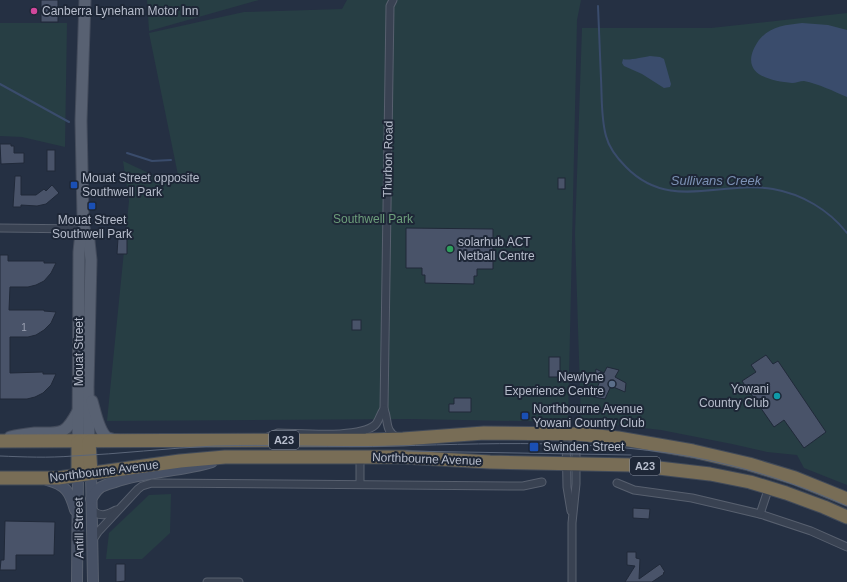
<svg xmlns="http://www.w3.org/2000/svg" width="847" height="582" font-family="Arial,sans-serif">
  <style>
    .green { fill: #273e44 }
    .water { fill: #3a4c6c }
    .lines { fill: none; stroke-linecap: round; stroke-linejoin: round }
    .stream { stroke: #3a4c6c; stroke-width: 2 }
    .building { fill: #495369; stroke: #202939 }
    .street-casing { stroke: #58606f; stroke-width: 9 }
    .secondary-casing { stroke: #58606f; stroke-width: 12 }
    .primary-casing { stroke: #434b5b; stroke-width: 13 }
    .highway-casing { stroke: #414a59; stroke-width: 15 }
    .street { stroke: #394252; stroke-width: 7 }
    .secondary { stroke: #475165; stroke-width: 10 }
    .primary { stroke: #586172; stroke-width: 11 }
    .highway { stroke: #786d56; stroke-width: 13 }
    .tram { stroke: #5b6679; stroke-width: 1 }
    .hotel-dot { fill: #d1479c; stroke: #1e2737; stroke-width: 1.5 }
    .transit-dot { fill: #1a4fb4; stroke: #1e2737; stroke-width: 1.5 }
    .leisure-dot { fill: #2e9e5b; stroke: #1e2737; stroke-width: 1.5 }
    .service-dot { fill: #5c6f8a; stroke: #1e2737; stroke-width: 1.5 }
    .culture-dot { fill: #0f9aa8; stroke: #1e2737; stroke-width: 1.5 }
    .labels { text-anchor: middle; dominant-baseline: central; stroke-width: 4; stroke-linejoin: round; paint-order: stroke }
    .number-label { font-size: 10px; fill: #9ca2b3 }
    .shield { fill: #1e2737; stroke: #89909f; stroke-width: 1 }
    .shield-label { font-size: 11px; font-weight: bold; fill: #b7bdcc }
    .poi-label { font-size: 12px; fill: #b7bdcc; stroke: #1e2737; text-anchor: start }
    .street-label { font-size: 12px; fill: #b7bdcc; stroke: #1e2737 }
    .park-label { font-size: 12px; fill: #6d9e7b; stroke: #1e2737 }
    .water-label { font-size: 13px; font-style: italic; fill: #7c91b4; stroke: #1e2737 }
  </style>
  <rect width="100%" height="100%" fill="#253043"/>
  <!-- green -->
  <g class="green">
    <polygon points="147,0 259,0 149,31"/>
    <polygon points="347,0 581,0 577,20 568,422 412,419 107,421 129,201 123,161 155,176 178,175 149,33 244,12 342,9"/>
    <polygon points="847,13 847,485 804,468 797,455 767,452 732,444 661,430 581,421 575,234 582,28 711,28"/>
    <polygon points="0,23 67,23 65,147 22,137 0,136"/>
    <polygon points="171,494 170,533 142,559 106,559 109,533 149,495"/>
  </g>
  <!-- water -->
  <g class="water">
    <path d="M 802,23 L 828,25 L 847,30 L 847,97 C 833,91 819,84 804,81 C 800,81 796,83 792,83 C 769,81 738,74 757,43 C 767,27 784,25 802,23 Z"/>
    <path d="M 650,56 L 660,57 L 664,59 L 671,84 L 670,87 L 664,88 L 642,74 L 624,66 L 622,63 L 623,59 C 628,61 643,57 650,56 Z"/>
  </g>
  <g class="lines">
    <!-- stream -->
    <g class="stream">
      <path d="M 598,6 C 599,31 600,55 601,79 C 602,98 601,118 606,136 C 609,148 618,159 626,167 C 670,212 720,180 773,189 C 802,194 829,210 847,233"/>
      <polyline points="0,84 69,122"/>
      <polyline points="127,153 152,161 171,160"/>
    </g>
  </g>
  <!-- building -->
  <g class="building">
    <rect x="41" y="0" width="17" height="22"/>
    <polygon points="0,144 11,144 11,146 14,146 14,153 24,153 24,163 1,164"/>
    <rect x="47" y="150" width="8" height="21"/>
    <polygon points="15,176 21,176 21,195 36,195 44,189 46,191 52,185 59,193 46,204 37,206 21,205 21,207 13,207"/>
    <rect x="558" y="178" width="7" height="11"/>
    <polygon points="406,228 493,229 493,269 477,269 477,276 474,276 474,284 425,283 425,275 422,275 422,268 406,268"/>
    <polygon points="118,238 127,238 127,254 117,254"/>
    <polygon points="0,255 8,255 8,261 44,261 44,263 56,263 51,273 44,281 36,285 28,287 10,287 9,310 44,310 44,311 56,312 51,323 44,330 36,335 28,337 10,337 10,373 43,372 43,374 56,374 51,385 43,393 35,397 27,399 0,399"/>
    <rect x="352" y="320" width="9" height="10"/>
    <polygon points="766,355 773,364 778,361 826,432 804,448 784,420 774,427 742,381 756,372 751,365"/>
    <rect x="549" y="357" width="11" height="20"/>
    <polygon points="607,367 619,370 615,377 626,383 625,392 611,386 605,399 593,397 600,381 595,378 596,369 604,373"/>
    <polygon points="454,398 471,398 471,412 449,412 449,404 454,404"/>
    <polygon points="633,508 650,509 649,519 633,518"/>
    <polygon points="5,521 55,522 54,555 16,555 16,570 0,570 1,560 4,560"/>
    <polygon points="627,552 636,552 636,558 640,559 639,579 660,564 665,572 663,573 664,574 652,582 625,582 635,566 627,565"/>
    <polygon points="116,564 125,564 125,581 116,582"/>
  </g>
  <g class="lines">
    <!-- street casing -->
    <g class="street-casing">
      <g id="street">
        <path d="M 393,0 L 390,6 L 384,409 C 389,421 384,431 398,438"/>
        <polyline points="0,228 84,229"/>
        <polyline points="566,434 567,487 571,511"/>
        <path d="M 268,437 L 278,433 C 300,433 359,439 375,425 C 379,421 380,414 384,409"/>
        <polyline points="617,483 634,490 692,498 760,514 811,531 847,547"/>
        <polyline points="360,484 360,457"/>
        <path d="M 92,509 C 99,518 107,515 116,510"/>
        <polyline points="760,514 769,487"/>
        <polyline points="92,541 98,532 138,489 142,486 152,483 523,486 542,482"/>
        <polyline points="207,582 239,582"/>
        <polyline points="572,582 572,523 576,484 576,434"/>
      </g>
    </g>
    <!-- secondary casing -->
    <g class="secondary-casing">
      <g id="secondary">
        <polyline points="91,473 93,582"/>
        <path d="M 47,480 C 66,485 70,492 75,510"/>
        <path d="M 91,499 C 94,495 96,490 101,487 C 105,485 110,483 115,482 C 146,471 180,472 212,462"/>
        <polyline points="77,582 78,475"/>
      </g>
    </g>
    <!-- primary casing -->
    <g class="primary-casing">
      <g id="primary">
        <polyline points="85,0 81,121 83,217 84,229 89,241 91,260 88,387 89,442"/>
        <path d="M 92,401 C 95,411 99,433 108,438 C 111,439 115,440 118,440"/>
        <path d="M 10,437 C 19,435 27,434 35,433 C 61,433 65,436 78,411"/>
        <polyline points="78,442 79,252 80,242 84,229"/>
      </g>
    </g>
    <!-- highway casing -->
    <g class="highway-casing">
      <g id="highway">
        <polyline points="0,441 366,440 403,439 484,433 576,434 618,438 693,451 749,464 795,478 847,499"/>
        <polyline points="78,442 78,475"/>
        <polyline points="89,442 91,473"/>
        <polyline points="0,478 58,478 180,461 225,457 403,457 490,462 633,465 710,474 750,482 786,493 824,507 847,517"/>
      </g>
    </g>
    <!-- street -->
    <use href="#street" class="street"/>
    <!-- secondary -->
    <use href="#secondary" class="secondary"/>
    <!-- primary -->
    <use href="#primary" class="primary"/>
    <!-- highway -->
    <use href="#highway" class="highway"/>
    <!-- tram -->
    <g class="tram">
      <polyline points="406,451 631,455"/>
      <path d="M 0,456 C 24,457 49,458 73,456 C 120,454 167,448 215,446 C 275,444 335,448 395,446 C 505,443 622,438 729,465 C 770,475 809,489 847,506"/>
    </g>
  </g>
  <!-- markers -->
  <circle class="hotel-dot" cx="34" cy="11" r="4"/>
  <g class="transit-dot">
    <rect x="70" y="181" width="8" height="8" rx="2"/>
    <rect x="88" y="202" width="8" height="8" rx="2"/>
    <rect x="521" y="412" width="8" height="8" rx="2"/>
    <rect x="529" y="442" width="10" height="10" rx="2"/>
  </g>
  <circle class="leisure-dot" cx="450" cy="249" r="4"/>
  <circle class="service-dot" cx="612" cy="384" r="4"/>
  <circle class="culture-dot" cx="777" cy="396" r="4"/>
  <g class="labels">
    <!-- number labels -->
    <g class="number-label">
      <text x="24" y="327">1</text>
    </g>
    <!-- shield labels -->
    <g class="shield">
      <rect x="269" y="431" width="30" height="18" rx="3"/>
      <rect x="630" y="457" width="30" height="18" rx="3"/>
    </g>
    <g class="shield-label">
      <text x="284" y="440">A23</text>
      <text x="645" y="466">A23</text>
    </g>
    <!-- poi labels -->
    <g class="poi-label">
      <text x="42" y="11">Canberra Lyneham Motor Inn</text>
      <text x="82" y="178">Mouat Street opposite<tspan x="82" dy="14">Southwell Park</tspan></text>
      <text x="92" y="220" text-anchor="middle">Mouat Street<tspan x="92" dy="14">Southwell Park</tspan></text>
      <text x="458" y="242">solarhub ACT<tspan x="458" dy="14">Netball Centre</tspan></text>
      <text x="604" y="377" text-anchor="end">Newlyne<tspan x="604" dy="14">Experience Centre</tspan></text>
      <text x="769" y="389" text-anchor="end">Yowani<tspan x="769" dy="14">Country Club</tspan></text>
      <text x="533" y="409">Northbourne Avenue<tspan x="533" dy="14">Yowani Country Club</tspan></text>
      <text x="543" y="447">Swinden Street</text>
    </g>
    <!-- street labels -->
    <g class="street-label">
      <text transform="translate(388 159) rotate(-89)">Thurbon Road</text>
      <text transform="translate(79 352) rotate(-90)">Mouat Street</text>
      <text transform="translate(427 459) rotate(2)">Northbourne Avenue</text>
      <text transform="translate(104 471) rotate(-7)">Northbourne Avenue</text>
      <text transform="translate(79 528) rotate(-91)">Antill Street</text>
    </g>
    <!-- park labels -->
    <g class="park-label">
      <text x="373" y="219">Southwell Park</text>
    </g>
    <!-- water labels -->
    <g class="water-label">
      <text x="716" y="180">Sullivans Creek</text>
    </g>
  </g>
</svg>
